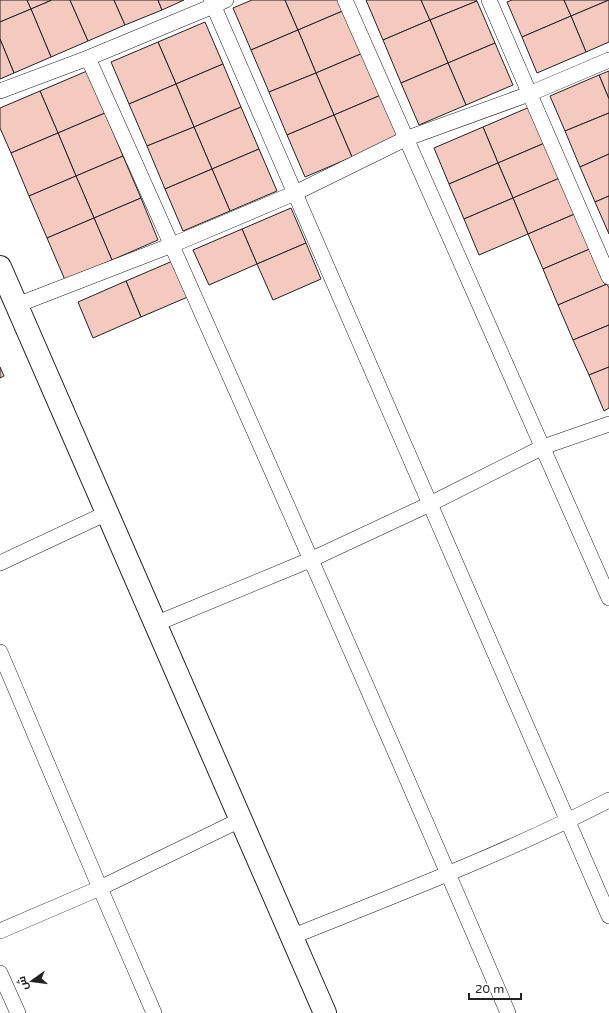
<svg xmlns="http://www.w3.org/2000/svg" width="609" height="1013" font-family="'Varela Round',Cairo,sans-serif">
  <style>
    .building { fill: #f3c9c0; stroke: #222 }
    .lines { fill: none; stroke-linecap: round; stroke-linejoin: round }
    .street-casing { stroke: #222; stroke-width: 16 }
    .secondary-casing { stroke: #222; stroke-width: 24 }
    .street { stroke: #fff; stroke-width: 15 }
    .secondary { stroke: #fff; stroke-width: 22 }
  </style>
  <rect width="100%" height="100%" fill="#fff"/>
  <!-- building -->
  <g class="building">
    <polygon points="0,0 27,0 31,9 0,22"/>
    <polygon points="27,0 52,0 31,9"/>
    <polygon points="52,0 70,0 88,41 51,57 31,9"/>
    <polygon points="70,0 114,0 125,25 88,41"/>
    <polygon points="114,0 158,0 162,10 125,25"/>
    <polygon points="158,0 184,0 162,10"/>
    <polygon points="252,0 285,0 298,30 251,50 233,8"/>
    <polygon points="285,0 341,0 345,10 298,30"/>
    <polygon points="366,0 421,0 430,20 383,40"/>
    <polygon points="421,0 476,0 477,1 430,20"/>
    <polygon points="512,0 564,0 571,16 522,37 507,2"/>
    <polygon points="564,0 609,0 571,16"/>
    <polygon points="609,0 609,42 586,52 571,16"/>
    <polygon points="477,1 495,43 448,63 430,20"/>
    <polygon points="31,9 51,57 14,73 0,39 0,22"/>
    <polygon points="345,10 363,53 316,73 298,30"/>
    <polygon points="571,16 586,52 537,73 522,37"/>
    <polygon points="430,20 448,63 401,83 383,40"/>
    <polygon points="205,22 223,64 176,84 158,42"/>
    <polygon points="298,30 316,73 269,92 251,50"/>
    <polygon points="0,39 14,73 0,79"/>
    <polygon points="158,42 176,84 129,104 111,62"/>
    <polygon points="495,43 513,85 466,105 448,63"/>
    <polygon points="363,53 381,95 334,115 316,73"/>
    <polygon points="448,63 466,105 419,125 401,83"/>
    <polygon points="223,64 241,107 194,127 176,84"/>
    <polygon points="87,71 105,113 58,133 40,91"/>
    <polygon points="609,71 609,99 599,75"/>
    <polygon points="316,73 334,115 287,135 269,92"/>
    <polygon points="599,75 609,99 609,113 565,131 550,96"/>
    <polygon points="176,84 194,127 147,146 129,104"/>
    <polygon points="40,91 58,133 11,153 0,128 0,108"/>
    <polygon points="381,95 399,137 352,157 334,115"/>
    <polygon points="532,106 547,142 498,163 483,127"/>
    <polygon points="241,107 259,149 212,169 194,127"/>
    <polygon points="105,113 123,156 76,176 58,133"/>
    <polygon points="609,113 609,154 580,167 565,131"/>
    <polygon points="334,115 352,157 305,177 287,135"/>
    <polygon points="194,127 212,169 165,189 147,146"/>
    <polygon points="483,127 498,163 449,184 434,148"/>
    <polygon points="58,133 76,176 29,196 11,153"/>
    <polygon points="547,142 562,177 513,198 498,163"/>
    <polygon points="259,149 277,191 230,211 212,169"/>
    <polygon points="609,154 609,196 595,202 580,167"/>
    <polygon points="123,156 141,198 94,218 76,176"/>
    <polygon points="498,163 513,198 464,219 449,184"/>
    <polygon points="212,169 230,211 183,231 165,189"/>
    <polygon points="76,176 94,218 47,238 29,196"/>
    <polygon points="562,177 577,213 528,234 513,198"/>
    <polygon points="609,196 609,234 595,202"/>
    <polygon points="141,198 158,240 112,260 94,218"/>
    <polygon points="513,198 528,234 479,255 464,219"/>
    <polygon points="291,208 306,243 257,264 242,229"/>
    <polygon points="577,213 592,248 543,269 528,234"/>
    <polygon points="94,218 112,260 65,280 47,238"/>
    <polygon points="242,229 257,264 209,285 193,250"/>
    <polygon points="306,243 321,279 273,300 257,264"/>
    <polygon points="592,248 607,284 558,305 543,269"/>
    <polygon points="175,260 190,296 141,317 126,281"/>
    <polygon points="126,281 141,317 93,338 78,302"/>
    <polygon points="607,284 609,288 609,325 573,340 558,305"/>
    <polygon points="609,325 609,367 589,375 573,340"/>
    <polygon points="0,367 4,376 0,378"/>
    <polygon points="609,367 609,408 604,411 589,375"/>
  </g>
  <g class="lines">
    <!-- street casing -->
    <g class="street-casing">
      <g id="street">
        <polyline points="211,0 609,916"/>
        <path d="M 345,0 C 432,200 522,398 609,598"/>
        <polyline points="489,0 609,277"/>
        <path d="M 88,58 C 230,375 371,693 508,1013"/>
        <polyline points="0,91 88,58 213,6 226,0"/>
        <polyline points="17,305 172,245 295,193 405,139 529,94 609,60"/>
        <polyline points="0,563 107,513"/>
        <polyline points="155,624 310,560 430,504 543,447 609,424"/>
        <polyline points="0,652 100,888 154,1013"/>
        <polyline points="0,931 100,888 240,820"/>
        <path d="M 291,937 C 398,894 506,853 609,800"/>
        <polyline points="0,973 18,1013"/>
      </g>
    </g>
    <!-- secondary casing -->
    <g class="secondary-casing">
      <polyline id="secondary" points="0,267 325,1013"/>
    </g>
    <!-- street -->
    <use href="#street" class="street"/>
    <!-- secondary -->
    <use href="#secondary" class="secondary"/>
  </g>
  <!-- north arrow -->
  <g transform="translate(32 981) rotate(256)" stroke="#ffffff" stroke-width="3" paint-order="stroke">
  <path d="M0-3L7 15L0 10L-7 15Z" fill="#222222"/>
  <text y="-6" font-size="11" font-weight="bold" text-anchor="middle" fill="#222222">ش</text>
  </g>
  <!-- scale -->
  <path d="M469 993v6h52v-6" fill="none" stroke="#222222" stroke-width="2"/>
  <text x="475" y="993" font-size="12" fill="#222222" stroke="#ffffff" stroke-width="3" paint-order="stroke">20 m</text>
</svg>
